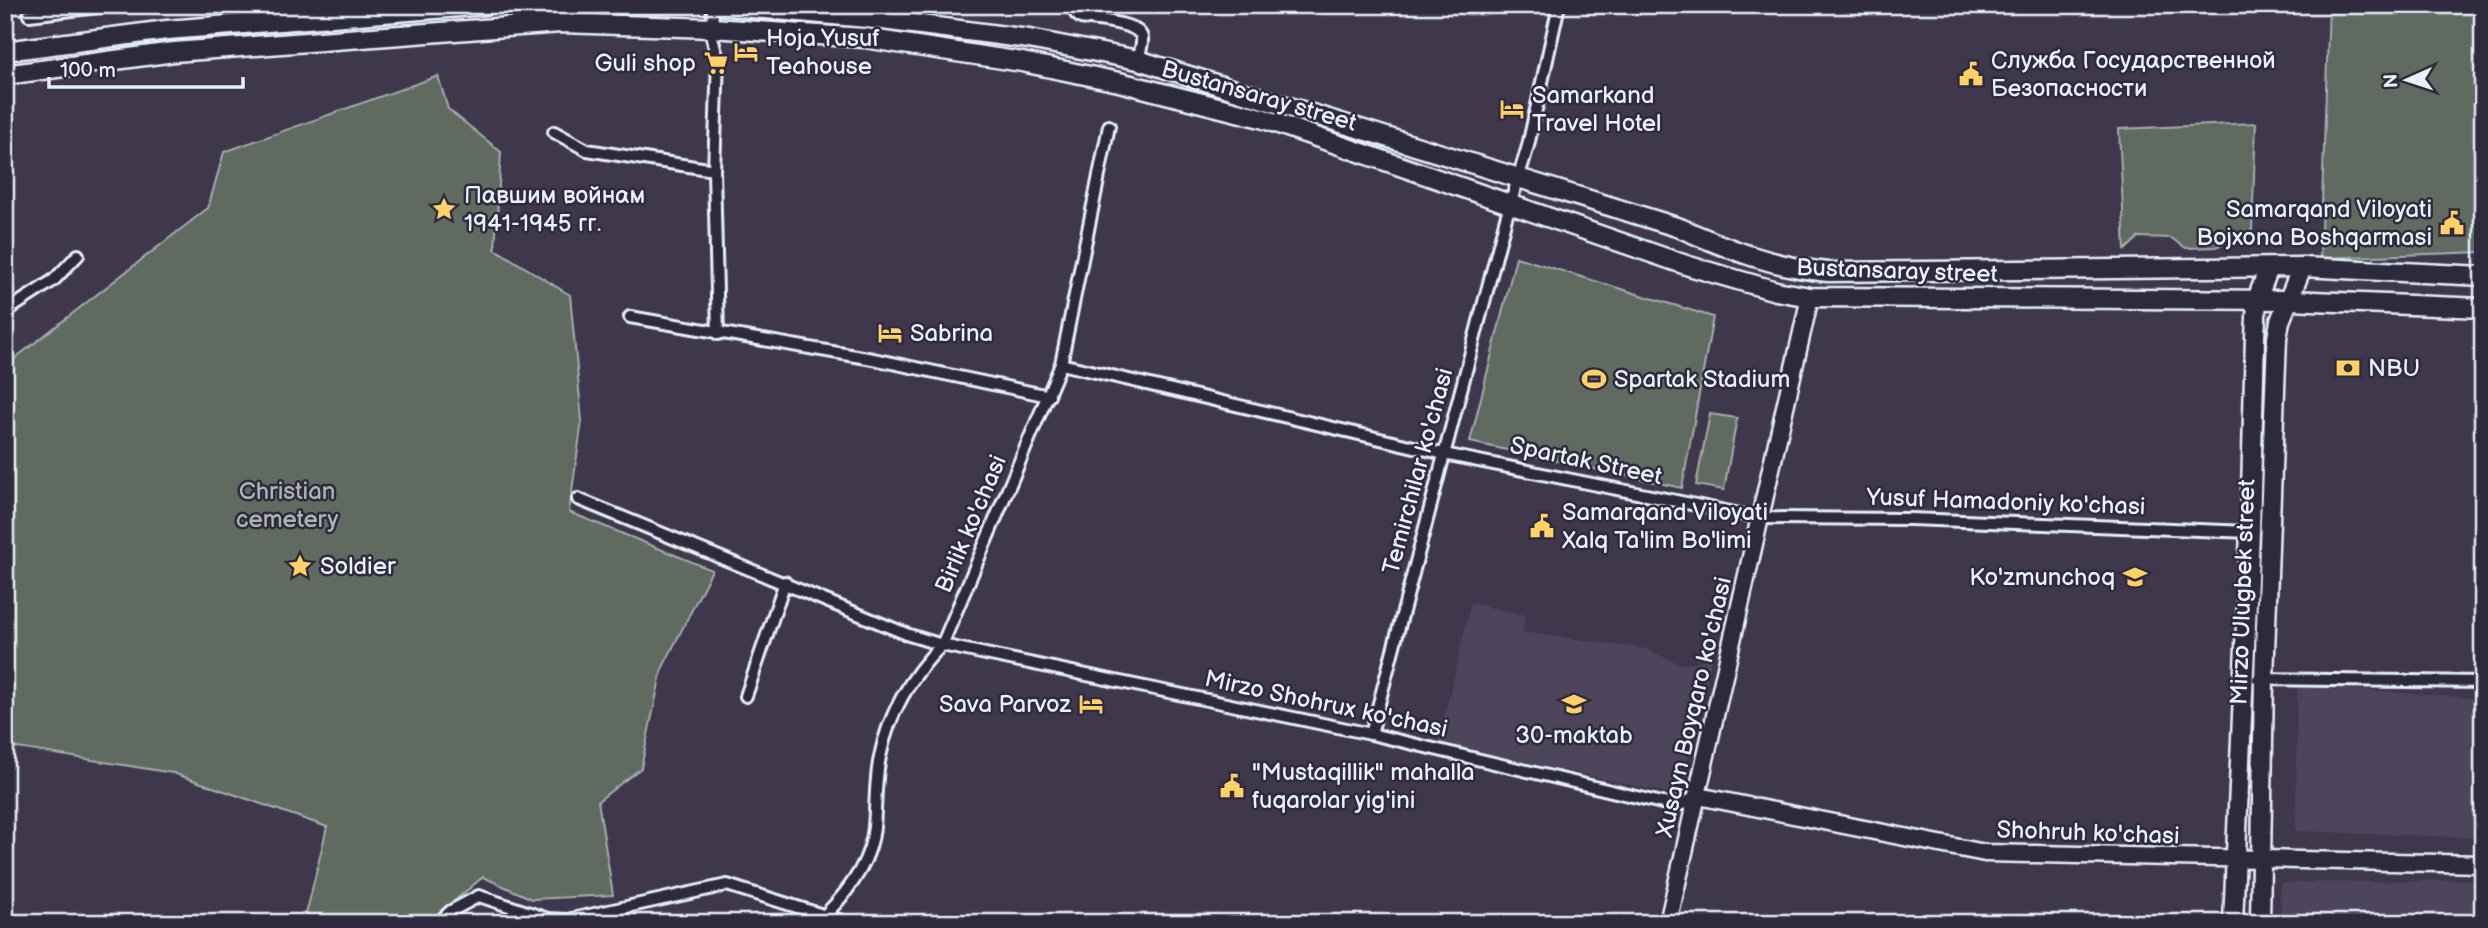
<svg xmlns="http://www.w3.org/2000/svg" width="2488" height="928" font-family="'Balsamiq Sans',sans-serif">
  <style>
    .built { fill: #4d455b }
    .green { fill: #616b60; stroke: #a4aeac; stroke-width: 2 }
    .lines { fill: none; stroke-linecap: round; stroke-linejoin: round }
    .minor-casing { stroke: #e8f1f8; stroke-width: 16 }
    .secondary-casing { stroke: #e8f1f8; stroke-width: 21 }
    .primary-casing { stroke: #e8f1f8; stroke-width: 23 }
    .minor { stroke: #2f2a3d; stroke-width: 10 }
    .secondary { stroke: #2f2a3d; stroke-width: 16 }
    .primary { stroke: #2f2a3d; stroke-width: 18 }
    .labels { text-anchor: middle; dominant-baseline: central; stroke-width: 5; stroke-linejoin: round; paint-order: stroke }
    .poi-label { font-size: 24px; fill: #e8f1f8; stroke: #2f2a3d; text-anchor: start }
    .street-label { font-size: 24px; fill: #e8f1f8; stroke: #2f2a3d }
    .park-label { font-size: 24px; fill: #abb5b4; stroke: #2f2a3d }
  </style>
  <rect width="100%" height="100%" fill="#3f384d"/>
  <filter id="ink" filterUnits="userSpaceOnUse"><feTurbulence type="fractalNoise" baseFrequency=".0143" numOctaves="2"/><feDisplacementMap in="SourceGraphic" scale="14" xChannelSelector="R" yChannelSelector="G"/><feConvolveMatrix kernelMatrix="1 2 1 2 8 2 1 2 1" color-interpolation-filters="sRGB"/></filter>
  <g filter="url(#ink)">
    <!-- built -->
    <g class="built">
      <polygon points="1471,603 1525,615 1523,632 1646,649 1680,664 1712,659 1679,795 1438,743"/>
      <polygon points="2297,685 2483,699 2483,838 2296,831"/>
      <polygon points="2483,880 2483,923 2281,923 2280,883"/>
    </g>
    <!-- green -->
    <g class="green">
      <polygon points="2329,5 2483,5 2483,252 2320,258"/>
      <polygon points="438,76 448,109 501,152 495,249 570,295 582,421 569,512 712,570 662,669 641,768 598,801 613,895 532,899 483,877 428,923 304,923 327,827 173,773 5,746 5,366 208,208 224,152"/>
      <polygon points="2256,123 2252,230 2216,247 2186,248 2171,238 2139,237 2125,250 2119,129"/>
      <polygon points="1516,257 1713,317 1682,488 1470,442"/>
      <polygon points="1710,414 1737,418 1724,490 1696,485"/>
    </g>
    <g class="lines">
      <!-- minor casing -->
      <g class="minor-casing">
        <g id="minor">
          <polyline points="713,5 712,37 718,60 714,170 718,334"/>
          <path d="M 1072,5 L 1076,14 L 1081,18 C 1094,20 1139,22 1142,38 C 1143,44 1139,54 1138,60"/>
          <polyline points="29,15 116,5"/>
          <polyline points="554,132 587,150 714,170"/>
          <polyline points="5,312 54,280 78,255"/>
          <polyline points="630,317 873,359 1049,396"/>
          <polyline points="1061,364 1444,454 1760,518 1910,519 2250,532"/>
          <polyline points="578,499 909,635 942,645 1371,734 1662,803 1682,804 1698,796"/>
          <polyline points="2258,679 2483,682"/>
          <polyline points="746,696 785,582"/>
          <polyline points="1371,734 1506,218 1528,146 1559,5"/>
          <path d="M 825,915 C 848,892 871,861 874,827 C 876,804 875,780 880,757 C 888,715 911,675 942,645 L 1061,364 L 1109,126"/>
          <polyline points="438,923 451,911 479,896 548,919 567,920 727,885 848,923"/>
        </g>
      </g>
      <!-- secondary casing -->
      <g class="secondary-casing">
        <g id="secondary">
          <polyline points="1698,796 1985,853 2483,864"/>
          <polyline points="1668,923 1810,297"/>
        </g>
      </g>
      <!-- primary casing -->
      <g class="primary-casing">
        <g id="primary">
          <path d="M 719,5 L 867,18 L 1029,39 L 1138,60 L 1680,228 C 1731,250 1773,267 1828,272 L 2302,267 L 2483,276"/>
          <polyline points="5,51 167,30 485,5"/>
          <polyline points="5,75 174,52 561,23 712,28 864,38 1022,62 1119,82 1261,118 1689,266 1776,291 1810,297 2289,300 2483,308"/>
          <polyline points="2233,923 2250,532 2255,337 2257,299 2269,268"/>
          <polyline points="2260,923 2264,678 2277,338 2280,321 2302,267"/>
        </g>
      </g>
      <!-- minor -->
      <use href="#minor" class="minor"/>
      <!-- secondary -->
      <use href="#secondary" class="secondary"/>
      <!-- primary -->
      <use href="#primary" class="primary"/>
    </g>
  </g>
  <!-- icons -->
  <defs>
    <g id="hotel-bare" transform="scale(1.89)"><path d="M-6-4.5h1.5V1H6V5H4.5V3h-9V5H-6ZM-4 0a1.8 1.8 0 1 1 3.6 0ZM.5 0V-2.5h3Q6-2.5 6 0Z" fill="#ffd166" stroke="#2f2a3d" stroke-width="2.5" paint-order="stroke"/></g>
    <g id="supermarket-bare" transform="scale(1.89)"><path d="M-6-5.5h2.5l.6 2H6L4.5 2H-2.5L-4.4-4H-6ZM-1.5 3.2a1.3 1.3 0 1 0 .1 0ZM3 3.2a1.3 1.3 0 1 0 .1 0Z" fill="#ffd166" stroke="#2f2a3d" stroke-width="2.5" paint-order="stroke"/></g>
    <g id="civic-bare" transform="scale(1.89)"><path d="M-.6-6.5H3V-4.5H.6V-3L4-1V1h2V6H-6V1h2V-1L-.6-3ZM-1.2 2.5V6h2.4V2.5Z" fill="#ffd166" stroke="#2f2a3d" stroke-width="2.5" paint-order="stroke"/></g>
    <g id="sight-bare" transform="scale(1.89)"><path d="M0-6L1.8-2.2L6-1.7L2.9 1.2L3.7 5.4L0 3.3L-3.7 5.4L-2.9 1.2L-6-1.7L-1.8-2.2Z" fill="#ffd166" stroke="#2f2a3d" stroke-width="2.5" paint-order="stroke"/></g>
    <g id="bank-bare" transform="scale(1.89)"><path d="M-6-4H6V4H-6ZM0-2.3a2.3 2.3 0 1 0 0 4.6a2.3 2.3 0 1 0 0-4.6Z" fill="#ffd166" stroke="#2f2a3d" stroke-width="2.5" paint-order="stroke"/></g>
    <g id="stadium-bare" transform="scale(1.89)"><path d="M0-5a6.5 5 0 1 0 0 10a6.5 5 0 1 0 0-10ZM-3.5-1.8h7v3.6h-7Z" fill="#ffd166" stroke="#2f2a3d" stroke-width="2.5" paint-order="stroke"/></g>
    <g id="school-bare" transform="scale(1.89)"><path d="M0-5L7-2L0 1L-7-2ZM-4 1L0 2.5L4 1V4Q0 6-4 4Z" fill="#ffd166" stroke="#2f2a3d" stroke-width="2.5" paint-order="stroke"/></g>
  </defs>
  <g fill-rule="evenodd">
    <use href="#hotel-bare" x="746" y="52"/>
    <use href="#supermarket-bare" x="716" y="63"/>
    <use href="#civic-bare" x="1971" y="74"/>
    <use href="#hotel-bare" x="1512" y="109"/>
    <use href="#sight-bare" x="444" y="209"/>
    <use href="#civic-bare" x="2452" y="223"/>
    <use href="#hotel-bare" x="890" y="333"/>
    <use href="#bank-bare" x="2348" y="368"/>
    <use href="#stadium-bare" x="1594" y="379"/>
    <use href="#civic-bare" x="1542" y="526"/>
    <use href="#sight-bare" x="300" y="566"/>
    <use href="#school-bare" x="2135" y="577"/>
    <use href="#hotel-bare" x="1091" y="704"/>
    <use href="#school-bare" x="1574" y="704"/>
    <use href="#civic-bare" x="1232" y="786"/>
  </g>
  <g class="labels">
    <!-- poi labels -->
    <g class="poi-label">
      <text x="766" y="38">Hoja Yusuf<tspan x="766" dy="28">Teahouse</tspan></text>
      <text x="1991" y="60">Служба Государственной<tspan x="1991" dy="28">Безопасности</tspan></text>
      <text x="696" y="63" text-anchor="end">Guli shop</text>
      <text x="1532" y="95">Samarkand<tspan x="1532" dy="28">Travel Hotel</tspan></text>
      <text x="464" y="195">Павшим войнам<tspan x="464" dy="28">1941-1945 гг.</tspan></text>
      <text x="2432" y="209" text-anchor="end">Samarqand Viloyati<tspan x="2432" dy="28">Bojxona Boshqarmasi</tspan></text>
      <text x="910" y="333">Sabrina</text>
      <text x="2368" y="368">NBU</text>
      <text x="1614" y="379">Spartak Stadium</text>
      <text x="1562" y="512">Samarqand Viloyati<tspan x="1562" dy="28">Xalq Ta'lim Bo'limi</tspan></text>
      <text x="320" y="566">Soldier</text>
      <text x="2115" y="577" text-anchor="end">Ko'zmunchoq</text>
      <text x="1071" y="704" text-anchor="end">Sava Parvoz</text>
      <text x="1574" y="735" text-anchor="middle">30-maktab</text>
      <text x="1252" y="772">"Mustaqillik" mahalla<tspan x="1252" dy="28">fuqarolar yig'ini</tspan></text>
    </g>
    <!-- street labels -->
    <g class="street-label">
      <text transform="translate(1259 96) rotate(16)">Bustansaray street</text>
      <text transform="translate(1897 271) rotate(2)">Bustansaray street</text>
      <text transform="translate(1586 461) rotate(12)">Spartak Street</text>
      <text transform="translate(1418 471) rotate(-75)">Temirchilar ko'chasi</text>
      <text transform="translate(2006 502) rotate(2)">Yusuf Hamadoniy ko'chasi</text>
      <text transform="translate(971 524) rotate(-67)">Birlik ko'chasi</text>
      <text transform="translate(2243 592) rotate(-88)">Mirzo Ulugbek street</text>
      <text transform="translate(1326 704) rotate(12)">Mirzo Shohrux ko'chasi</text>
      <text transform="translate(1694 707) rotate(-77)">Xusayn Boyqaro ko'chasi</text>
      <text transform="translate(2088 833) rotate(2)">Shohruh ko'chasi</text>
    </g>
    <!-- park labels -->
    <g class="park-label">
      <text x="287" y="491">Christian<tspan x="287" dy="28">cemetery</tspan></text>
    </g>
  </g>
  <!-- margin -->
  <rect width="2488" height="928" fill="none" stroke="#2f2a3d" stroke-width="28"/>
  <rect x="14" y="14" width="2460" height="900" fill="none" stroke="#e8f1f8" stroke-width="2.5" filter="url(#ink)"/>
  <!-- north arrow -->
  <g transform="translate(2407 80) rotate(267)" stroke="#2f2a3d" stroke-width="5" paint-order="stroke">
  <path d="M0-5L12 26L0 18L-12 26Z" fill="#e8f1f8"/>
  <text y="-10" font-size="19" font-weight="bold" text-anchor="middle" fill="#e8f1f8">N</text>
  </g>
  <!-- scale -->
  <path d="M49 77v10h194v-10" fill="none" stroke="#e8f1f8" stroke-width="3.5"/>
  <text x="60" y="77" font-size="21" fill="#e8f1f8" stroke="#2f2a3d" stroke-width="5" paint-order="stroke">100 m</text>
</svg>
